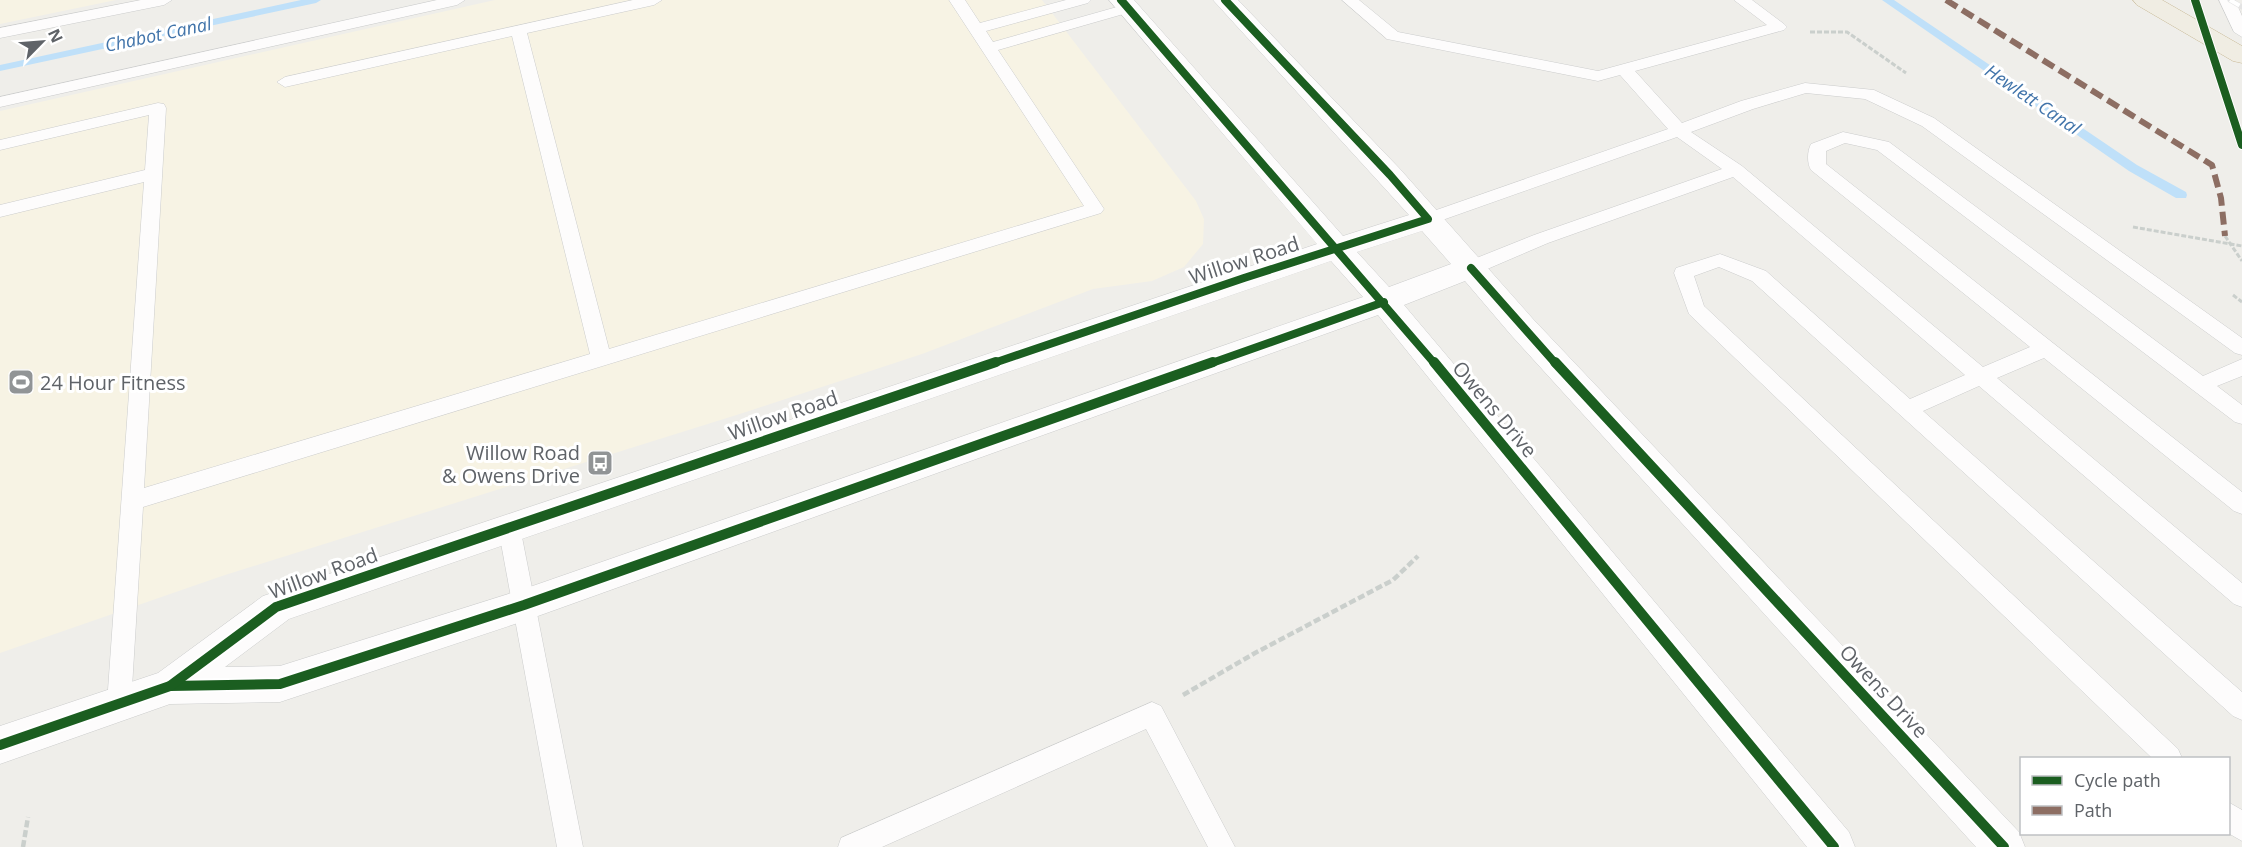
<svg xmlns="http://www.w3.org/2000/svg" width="2242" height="847" font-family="'Open Sans',sans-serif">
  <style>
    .commercial { fill: #f7f3e4 }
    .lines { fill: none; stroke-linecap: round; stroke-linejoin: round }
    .stream { fill: #bfe0f9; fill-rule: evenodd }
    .service-casing { stroke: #cbcccc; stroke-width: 1 }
    .tertiary-casing { stroke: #cbcccc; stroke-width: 1 }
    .motorway-casing { stroke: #c8b996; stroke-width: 1 }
    .path-far1 { stroke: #cacfcc; stroke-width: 3; stroke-dasharray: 5 2; stroke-linecap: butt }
    .path { stroke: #cacfcc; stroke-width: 4.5; stroke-dasharray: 7 3; stroke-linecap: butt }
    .service { fill: #fdfcfc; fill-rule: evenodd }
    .tertiary { fill: #fdfcfc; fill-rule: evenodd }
    .motorway { fill: #f0ede3; fill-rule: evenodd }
    .rail-casing { stroke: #e4e4e4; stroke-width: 5 }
    .rail { stroke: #fff; stroke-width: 4; stroke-dasharray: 11; stroke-linecap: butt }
    .quiet { stroke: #8d6e63; stroke-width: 6; stroke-dasharray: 13 6; stroke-linecap: butt }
    .cycleway-far1-casing { stroke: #fff; stroke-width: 10 }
    .cycleway-casing { stroke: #fff; stroke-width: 14 }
    .cycleway-far1 { stroke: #1b5e20; stroke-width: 8 }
    .cycleway { stroke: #1b5e20; stroke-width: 10 }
    .labels { text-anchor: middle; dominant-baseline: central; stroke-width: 6; stroke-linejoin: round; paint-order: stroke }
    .far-water-label { font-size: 18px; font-style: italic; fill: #4174aa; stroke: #fff }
    .street-label { font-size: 20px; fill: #5f6368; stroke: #fff }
    .poi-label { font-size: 20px; fill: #5f6368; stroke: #fff; text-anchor: start }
  </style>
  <rect width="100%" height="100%" fill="#efeeea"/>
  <!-- commercial -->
  <g class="commercial">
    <polygon points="0,0 116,0 0,24"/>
    <polygon points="495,0 1042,0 1196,201 1204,219 1203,244 1184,267 1152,281 1093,289 922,354 746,412 222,576 0,653 0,111"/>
  </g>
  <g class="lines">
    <!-- stream -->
    <g class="stream">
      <polygon points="301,0 321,0 316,3 0,71 0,65"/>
      <polygon points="1882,0 1894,0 2137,165 2186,192 2187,195 2186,198 2176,198 2129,171"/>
    </g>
    <!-- service casing -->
    <g class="service-casing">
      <g id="service">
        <polygon points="141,0 172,0 164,5 0,38 0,28"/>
        <polygon points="437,0 465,0 457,5 0,107 0,97"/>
        <polygon points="633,0 662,0 654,5 527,33 609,349 1084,206 949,0 965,0 980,23 1066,0 1091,0 1088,3 986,31 993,42 1124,5 1134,5 1137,8 1134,11 998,50 1104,209 1101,213 143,507 131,704 128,712 119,715 110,712 107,704 144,182 0,217 0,205 145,170 149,115 0,150 0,140 158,103 164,104 166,108 144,488 590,354 512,36 285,87 277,82 285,77"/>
        <path d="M 1342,0 L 1359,0 L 1398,32 L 1598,71 L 1767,25 L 1734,0 L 1752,0 L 1784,24 L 1787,27 L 1784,30 L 1635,71 L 1682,123 L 1741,101 L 1805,83 L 1874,90 L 1934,118 L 2242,338 L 2242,355 L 2235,353 L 1922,126 L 1865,99 L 1806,93 L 1753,109 L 1691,132 L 1742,166 L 1983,367 L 2030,347 L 1811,170 C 1807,164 1807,151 1811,144 L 1843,132 L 1889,142 L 2203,376 L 2242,359 L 2242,376 L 2217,386 L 2242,405 L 2242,424 L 2235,422 L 1877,150 L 1845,143 L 1826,151 L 1826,164 L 2242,492 L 2242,514 L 2234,511 L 2044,358 L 1997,378 L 2242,583 L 2242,607 L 2234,604 L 1979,386 L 1923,411 L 2242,692 L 2242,720 L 2233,716 L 1752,281 L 1719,267 L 1694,276 L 1704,306 L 2178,749 L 2182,758 L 2152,758 L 1689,314 L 1674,273 L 1676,268 L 1720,254 L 1766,271 L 1910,399 L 1965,375 L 1733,177 L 1548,243 L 1478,273 L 1471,275 L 1464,273 L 1462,268 L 1464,263 L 1534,235 L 1722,169 L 1677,137 L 1434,223 L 1422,223 L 1419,219 L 1422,215 L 1668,129 L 1620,75 L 1598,81 L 1387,39 Z"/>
        <polygon points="2219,0 2235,0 2242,16 2242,37 2234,32"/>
        <polygon points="509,518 517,520 520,527 583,847 557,847 498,527 501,520"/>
        <polygon points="1152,702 1161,706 1235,847 1208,847 1146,729 882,847 838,847 841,838"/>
        <polygon points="2228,802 2242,810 2242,841 2228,833"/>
      </g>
    </g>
    <!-- tertiary casing -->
    <g class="tertiary-casing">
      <path id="tertiary" d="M 1109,0 L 1134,0 L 1343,236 L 1409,215 L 1213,0 L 1238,0 L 1400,169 L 1533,319 L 2019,832 L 2025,847 L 1976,847 L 1511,335 L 1465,281 L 1404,305 L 1849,832 L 1855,847 L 1807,847 L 1378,315 L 524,621 L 280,702 L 170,704 L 0,764 L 0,726 L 158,673 L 263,596 L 1317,244 ZM 1422,231 L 1451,264 L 1389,287 L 1357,252 ZM 1331,261 L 1363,297 L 524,589 L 280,666 L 225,667 L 289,619 Z"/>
    </g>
    <!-- motorway casing -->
    <g class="motorway-casing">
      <polygon id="motorway" points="2133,0 2162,0 2242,46 2242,63 2233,61 2137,5"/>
    </g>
    <!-- path-far1 -->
    <g class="path-far1">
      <polyline points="1810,32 1847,32 1906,73"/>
      <polyline points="2133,227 2242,246"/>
      <polyline points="2225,236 2242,261"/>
      <polyline points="2233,295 2242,302"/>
    </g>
    <!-- path -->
    <g class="path">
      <polyline points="1183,695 1255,653 1393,580 1418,556"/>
      <polyline points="23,847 28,817"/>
    </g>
    <!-- service -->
    <use href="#service" class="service"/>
    <!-- tertiary -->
    <use href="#tertiary" class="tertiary"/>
    <!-- motorway -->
    <use href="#motorway" class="motorway"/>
    <!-- rail casing -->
    <g class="rail-casing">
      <polyline id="rail" points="2230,0 2242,7"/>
    </g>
    <!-- rail -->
    <use href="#rail" class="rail"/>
    <!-- quiet -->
    <polyline class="quiet" points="1946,0 2212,165 2221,198 2225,236"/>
    <!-- cycleway-far1 casing -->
    <g class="cycleway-far1-casing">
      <g id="cycleway-far1">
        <polyline points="1121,0 1435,364"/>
        <polyline points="2195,0 2242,145"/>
        <polyline points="1471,268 1556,364"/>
        <polyline points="991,364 1244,278 1428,219 1390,175 1225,0"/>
        <polyline points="1209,364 1384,302"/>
      </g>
    </g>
    <!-- cycleway casing -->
    <g class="cycleway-casing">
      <g id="cycleway">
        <polyline points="1434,362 1834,847"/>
        <polyline points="1555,362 2004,847"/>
        <polyline points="170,686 280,684 524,605 1213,362"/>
        <polyline points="0,745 170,686 276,607 996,362"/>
      </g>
    </g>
    <!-- cycleway-far1 -->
    <use href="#cycleway-far1" class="cycleway-far1"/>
    <!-- cycleway -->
    <use href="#cycleway" class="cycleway"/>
  </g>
  <!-- icons -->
  <defs>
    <g id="stadium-square" transform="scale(1.35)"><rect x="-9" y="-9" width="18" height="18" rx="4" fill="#919496" stroke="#fff"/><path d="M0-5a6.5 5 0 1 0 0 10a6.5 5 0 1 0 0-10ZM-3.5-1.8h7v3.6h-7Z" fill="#fff"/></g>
    <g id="bus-square" transform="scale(1.35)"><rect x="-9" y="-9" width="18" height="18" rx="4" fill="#919496" stroke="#fff"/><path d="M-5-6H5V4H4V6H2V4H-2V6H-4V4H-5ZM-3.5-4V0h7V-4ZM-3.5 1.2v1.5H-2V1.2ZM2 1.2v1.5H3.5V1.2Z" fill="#fff"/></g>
  </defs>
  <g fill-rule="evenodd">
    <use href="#stadium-square" x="21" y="382"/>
    <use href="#bus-square" x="600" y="463"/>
  </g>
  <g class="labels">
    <!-- far-water labels -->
    <g class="far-water-label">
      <text transform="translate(158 34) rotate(-12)">Chabot Canal</text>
      <text transform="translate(2033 99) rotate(34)">Hewlett Canal</text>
    </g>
    <!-- street labels -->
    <g class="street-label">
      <text transform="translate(1244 260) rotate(-18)">Willow Road</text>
      <text transform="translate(1495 409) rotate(50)">Owens Drive</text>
      <text transform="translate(783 415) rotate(-19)">Willow Road</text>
      <text transform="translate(323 573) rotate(-20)">Willow Road</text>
      <text transform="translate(1884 691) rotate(47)">Owens Drive</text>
    </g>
    <!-- poi labels -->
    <g class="poi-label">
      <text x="40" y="382">24 Hour Fitness</text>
      <text x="580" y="452" text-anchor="end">Willow Road<tspan x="580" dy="23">&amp; Owens Drive</tspan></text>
    </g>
  </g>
  <!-- legend -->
  <rect x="2020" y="757" width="210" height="78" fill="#ffffff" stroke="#bfc1c3" stroke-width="1.5"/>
  <rect x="2032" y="776" width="30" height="9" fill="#1b5e20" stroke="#bfc1c3" stroke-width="1.5"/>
  <text x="2074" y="787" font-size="18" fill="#5f6368">Cycle path</text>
  <rect x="2032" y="806" width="30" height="9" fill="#8d6e63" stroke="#bfc1c3" stroke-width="1.5"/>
  <text x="2074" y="817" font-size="18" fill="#5f6368">Path</text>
  <!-- north arrow -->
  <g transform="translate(42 42) rotate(65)" stroke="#ffffff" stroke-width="4.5" paint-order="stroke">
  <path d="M0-4.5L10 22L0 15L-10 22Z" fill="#5f6368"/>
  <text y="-9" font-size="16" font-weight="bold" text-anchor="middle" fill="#5f6368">N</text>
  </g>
</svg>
